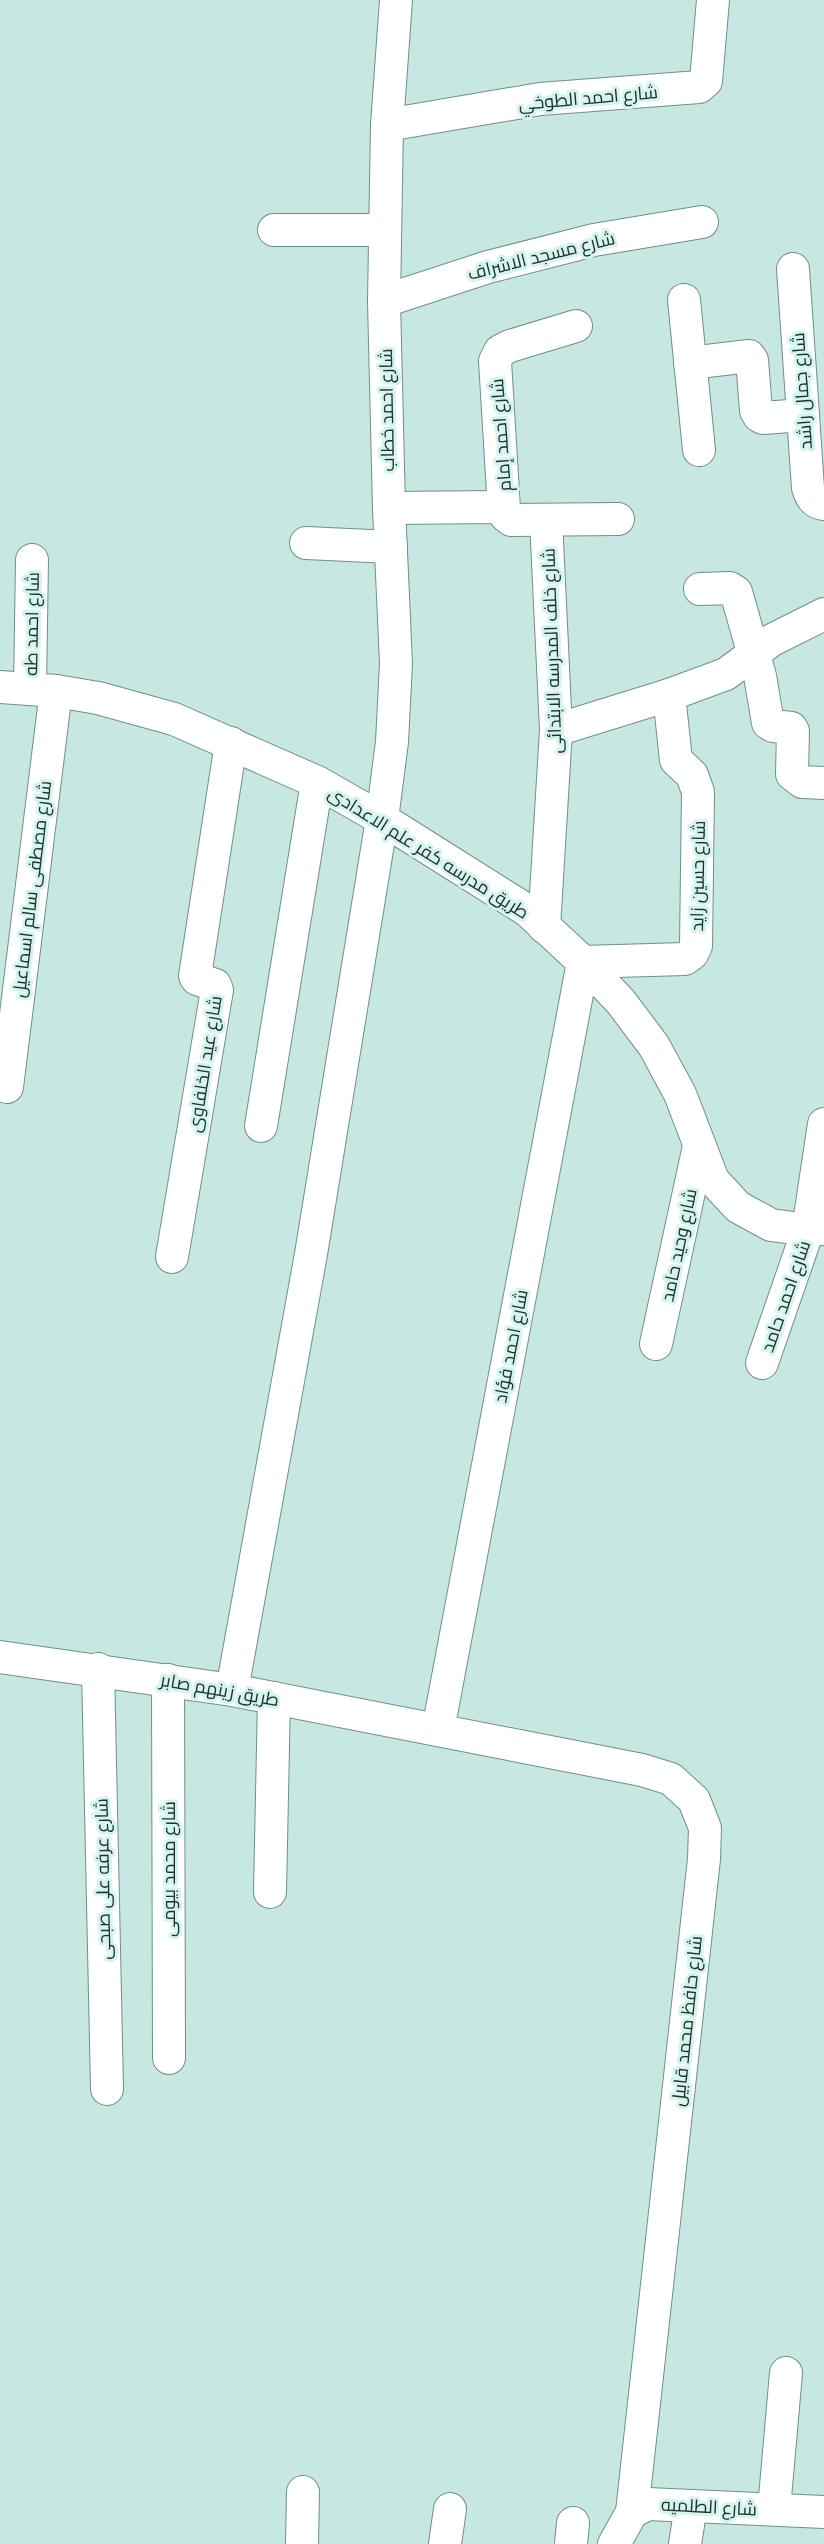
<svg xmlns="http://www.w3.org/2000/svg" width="824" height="2544" font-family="'PT Serif',Cairo,serif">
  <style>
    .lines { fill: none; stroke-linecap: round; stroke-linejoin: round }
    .minor-casing { stroke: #708f8b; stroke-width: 34 }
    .minor { stroke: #fff; stroke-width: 32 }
    .labels { text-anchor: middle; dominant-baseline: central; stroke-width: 6; stroke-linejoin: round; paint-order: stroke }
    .street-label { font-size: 18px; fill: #222f2d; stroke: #d3f4ef }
  </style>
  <rect width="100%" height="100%" fill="#c6e7e2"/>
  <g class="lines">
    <!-- minor casing -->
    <g class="minor-casing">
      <g id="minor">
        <polyline points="387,125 540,99 699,87 706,81 713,0"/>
        <polyline points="274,230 385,230"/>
        <path d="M 793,269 L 808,488 C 811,497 814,503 824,504"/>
        <polyline points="684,300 699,450"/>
        <polyline points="384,301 488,267 594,240 702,222"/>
        <polyline points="690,363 749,356 752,360 756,411 759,416 763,418 803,415"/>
        <polyline points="389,508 499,507 504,509 506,516 511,520 618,519"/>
        <polyline points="504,509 495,361 500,351 510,346 576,326"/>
        <polyline points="306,543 391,547"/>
        <polyline points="700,589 730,588 736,592 760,676 768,723 773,726 791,728 793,731 792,774 802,782 824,783"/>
        <polyline points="0,687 56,691 98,698 174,719 317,782 382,819 528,911 583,962 621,1002 654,1046 680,1094 713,1180 738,1207 771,1225 808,1230 824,1229"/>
        <polyline points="30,689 32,560"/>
        <polyline points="556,730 669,695 726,674 772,640 824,614"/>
        <polyline points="544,927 556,730 546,520"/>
        <polyline points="7,1087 56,691"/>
        <polyline points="261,1126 317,782"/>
        <polyline points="172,1257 217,990 215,985 197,979 195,976 231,743"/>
        <polyline points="656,1344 699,1146"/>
        <polyline points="762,1363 808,1230 824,1124"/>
        <polyline points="0,1657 232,1690 642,1770 671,1779 694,1800 705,1828 704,1859 632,2512"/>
        <polyline points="98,1669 107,2089"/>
        <polyline points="168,1680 169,2058"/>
        <polyline points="232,1690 311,1254 382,819 392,742 396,663 389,508 384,301 387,125 396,0"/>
        <polyline points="438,1730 583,962 685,959 692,954 696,946 698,792 692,775 676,760 669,695"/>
        <polyline points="270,1892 274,1698"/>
        <polyline points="774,2509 786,2373"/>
        <polyline points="302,2544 303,2492"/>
        <polyline points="445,2544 450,2509"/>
        <polyline points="571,2544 573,2523"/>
        <polyline points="614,2544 632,2512 648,2504 824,2512"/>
        <polyline points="685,2544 691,2506"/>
      </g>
    </g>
    <!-- minor -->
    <use href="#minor" class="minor"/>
  </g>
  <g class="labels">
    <!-- street labels -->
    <g class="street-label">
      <text transform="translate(588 97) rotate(-5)">شارع احمد الطوخي</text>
      <text transform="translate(541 255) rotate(-14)">شارع مسجد الاشراف</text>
      <text transform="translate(801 391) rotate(-94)">شارع جمال راشد</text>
      <text transform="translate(386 410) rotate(-91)">شارع احمد خطاب</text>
      <text transform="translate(500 435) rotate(-94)">شارع احمد إمام</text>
      <text transform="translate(31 624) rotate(-89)">شارع احمد طه</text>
      <text transform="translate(551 651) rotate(-92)">شارع خلف المدرسه الابتدائى</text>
      <text transform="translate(429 852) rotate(32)">طريق مدرسه كفر علم الاعدادى</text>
      <text transform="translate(697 876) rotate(-89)">شارع حسين زايد</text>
      <text transform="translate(31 889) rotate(-83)">شارع مصطفى سالم اسماعيل</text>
      <text transform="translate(204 1064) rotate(-81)">شارع عيد الخلفاوى</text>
      <text transform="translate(678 1245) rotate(-78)">شارع وحيد حامد</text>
      <text transform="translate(785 1296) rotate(-71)">شارع احمد حامد</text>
      <text transform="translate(510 1346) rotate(-79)">شارع احمد فؤاد</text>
      <text transform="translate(220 1689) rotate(10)">طريق زينهم صابر</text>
      <text transform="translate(168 1869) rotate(-90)">شارع محمد بيومى</text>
      <text transform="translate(102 1879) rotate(-91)">شارع عرفه على صبحى</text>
      <text transform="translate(686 2021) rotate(-84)">شارع حافظ محمد قابيل</text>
      <text transform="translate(709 2506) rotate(3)">شارع الطلميه</text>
    </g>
  </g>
</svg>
